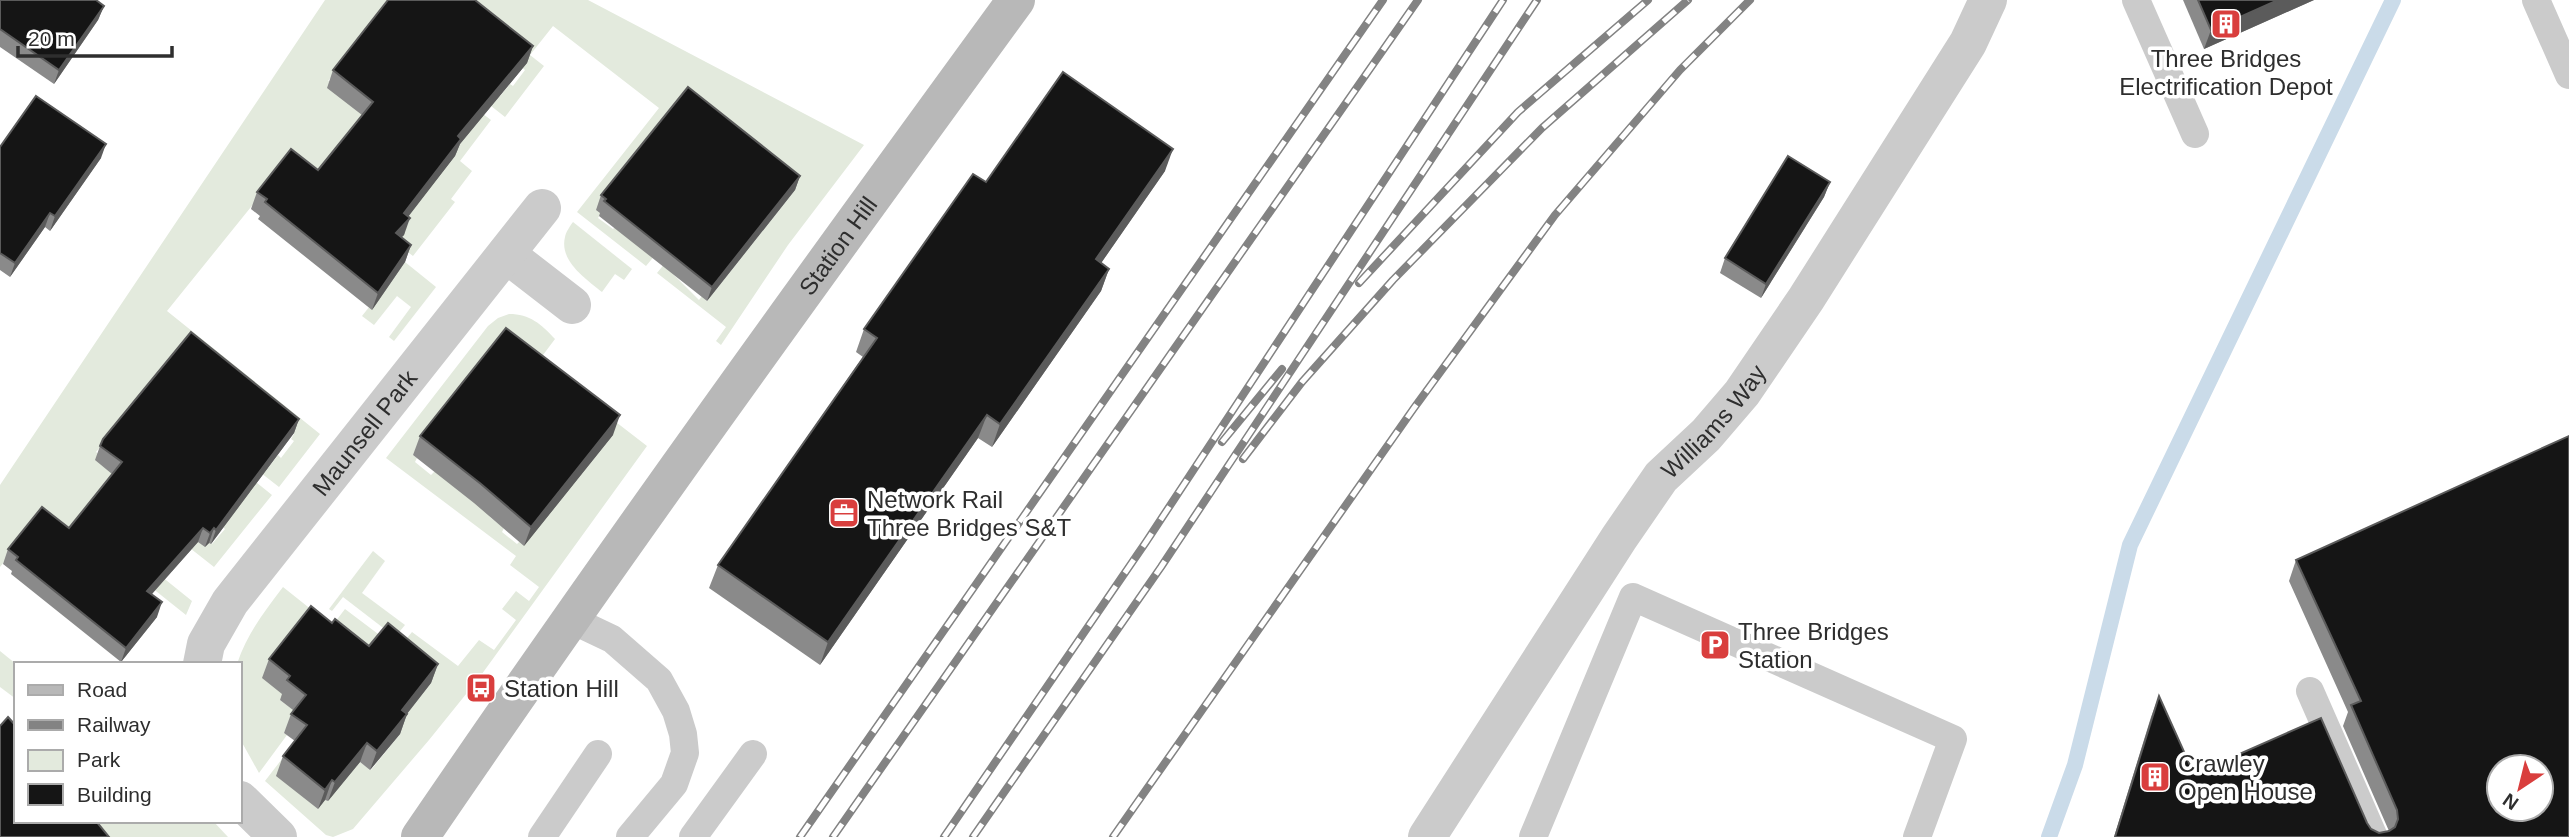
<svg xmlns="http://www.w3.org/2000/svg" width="2569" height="837" font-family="Helvetica,sans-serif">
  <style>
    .green { fill: #e3eadd }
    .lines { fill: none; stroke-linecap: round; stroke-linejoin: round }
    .stream { stroke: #cadbe9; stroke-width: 16 }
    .lane { stroke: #cbcbcb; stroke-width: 28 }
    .street { stroke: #cbcbcb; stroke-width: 38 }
    .secondary { stroke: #b8b8b8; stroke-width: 38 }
    .rail-casing { stroke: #838383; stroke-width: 8 }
    .rail { stroke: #fff; stroke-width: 5; stroke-dasharray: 16; stroke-linecap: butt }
    .wall { fill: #8a8a8a }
    .shaded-wall { fill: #5b5b5b }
    .building { fill: #151515; stroke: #5b5b5b; stroke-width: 2; fill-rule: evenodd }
    .labels { text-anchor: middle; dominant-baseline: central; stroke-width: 7; stroke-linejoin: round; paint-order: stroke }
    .poi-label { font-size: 24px; fill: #2e2e2e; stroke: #fff; text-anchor: start }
    .street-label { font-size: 24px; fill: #2e2e2e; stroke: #fff }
  </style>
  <rect width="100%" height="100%" fill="#fff"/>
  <!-- green -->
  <g class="green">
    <polygon points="325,0 396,0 328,81 450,89 491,120 460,161 472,171 451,199 455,202 413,256 397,244 403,235 315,189 284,166 167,311 320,434 279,487 233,451 268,468 278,455 281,458 294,441 291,439 294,434 186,347 96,452 212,544 225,529 222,526 227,459 272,495 214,567 181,541 156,572 192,601 186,615 132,572 67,545 37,521 0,567 0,485"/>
    <polygon points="447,0 588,0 864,145 788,245 721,345 716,341 726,327 657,273 687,236 673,274 699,300 702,296 707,301 795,190 601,213 598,218 613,229 616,226 681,224 646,266 577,212 659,108 553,26 530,55 544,66 505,117 462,83 469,73 500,96 510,84 513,86 525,70"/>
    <path d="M 573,222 L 632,269 L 624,280 L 615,274 L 602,292 C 586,279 559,261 565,237 C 566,232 570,226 573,222 Z"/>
    <polygon points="405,262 436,287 394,341 389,337 411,307 397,296 374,325 362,316"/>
    <path d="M 509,314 C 530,314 541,324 555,339 L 534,367 L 499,347 L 413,455 L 417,458 L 415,462 L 431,475 L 434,472 L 455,471 L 491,518 L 504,528 L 502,532 L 517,544 L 520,541 L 555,375 L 647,446 L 479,678 L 429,740 L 353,829 L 333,837 L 326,835 L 265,781 L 295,742 L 327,801 L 357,760 L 371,770 L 400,734 L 392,727 L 413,706 L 425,689 L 283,696 L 280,700 L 295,711 L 284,733 L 287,735 L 259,773 L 240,739 L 240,664 L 237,664 C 247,634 264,612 283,587 L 332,626 L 345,609 L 398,649 L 412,632 L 458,666 L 479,640 L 494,650 L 516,620 L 502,609 L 516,591 L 529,601 L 539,587 L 510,565 L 516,556 L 386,458 L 488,326 L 498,318 Z"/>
    <polygon points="373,551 385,561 362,593 405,625 395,637 343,597 332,611 329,609"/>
    <polygon points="0,651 16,664 16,699 0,687"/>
    <polygon points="90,821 213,821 228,837 95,837"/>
  </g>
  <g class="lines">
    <!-- stream -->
    <polyline class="stream" points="2049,837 2075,765 2130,545 2393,0"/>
    <!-- lane -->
    <g class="lane">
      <polyline points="2136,0 2195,134"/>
      <polyline points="2536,0 2569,75"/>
      <polyline points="572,620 612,639 659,680 676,711 683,734 685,753 674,784 630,837"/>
      <polyline points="2310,691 2374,837"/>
      <polyline points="542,837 598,754"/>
      <polyline points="693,837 753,754"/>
      <polyline points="1533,837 1633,597 1953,739 1917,837"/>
    </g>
    <!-- street -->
    <g class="street">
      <polyline points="506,254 572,305"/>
      <path id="s1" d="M 202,664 L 206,644 L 230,602 L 542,208"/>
      <polyline points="240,800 278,837"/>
      <path id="s2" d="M 1427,837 L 1619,538 L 1661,477 L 1706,435 L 1742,393 L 1806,299 L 1968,43 L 1988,0"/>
    </g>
    <!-- secondary -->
    <path class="secondary" id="s3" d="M 420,837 C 613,554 814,277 1016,0"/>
    <!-- rail casing -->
    <g class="rail-casing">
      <g id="rail">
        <polyline points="1359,283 1518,112 1648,0"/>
        <polyline points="1222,442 1282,369"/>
        <polyline points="1243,459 1302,382 1393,280 1542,128 1688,0"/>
        <polyline points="800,837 1383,0"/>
        <polyline points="833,837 1418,0"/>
        <polyline points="944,837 1146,542 1503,0"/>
        <polyline points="973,837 1161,567 1537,0"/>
        <polyline points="1113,837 1414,408 1555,215 1680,70 1750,0"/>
      </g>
    </g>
    <!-- rail -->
    <use href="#rail" class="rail"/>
  </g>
  <!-- wall -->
  <g class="wall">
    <polygon points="0,0 104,6 98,20 54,84 0,47"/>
    <polygon points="2183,0 2314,0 2204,49"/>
    <polygon points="533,46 527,63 460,144 455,156 408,216 404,235 401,237 411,245 405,262 372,310 258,219 260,216 251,209 257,192 318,170 362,115 327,88 333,70"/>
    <polygon points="0,147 101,158 50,231 45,227 10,277 0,270"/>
    <polygon points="1165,171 1101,263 1109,269 1101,291 992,447 978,438 820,665 709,588 718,565 863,357 856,352 864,329 986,182"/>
    <polygon points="800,176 795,190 707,301 599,216 600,213 596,210 601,195"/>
    <polygon points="1830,182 1824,197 1761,298 1720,273 1725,258"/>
    <polygon points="299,419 294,433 211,544 209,543 205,547 198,542 152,594 157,617 121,662 11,574 12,571 3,564 8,549 69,528 112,474 95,460 100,446"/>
    <polygon points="613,435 524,546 474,503 413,455 420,436"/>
    <polygon points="2296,560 2569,837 2114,837 2151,717 2159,696 2194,774 2367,823 2371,829 2379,833 2389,831 2343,726 2348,712 2289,581"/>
    <polygon points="332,623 369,646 438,664 431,683 407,714 400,734 370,770 360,762 328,801 325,800 318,809 276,776 283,756 295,741 284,733 291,714 293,710 280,700 282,694 262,678 269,659"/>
  </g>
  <!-- shaded-wall -->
  <g class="shaded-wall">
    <polygon points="2278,0 2314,0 2204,49 2211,30"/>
    <polygon points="104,6 98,20 54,84 59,70"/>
    <polygon points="533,46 527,63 460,144 455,156 398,230 404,213 458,136"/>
    <polygon points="106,144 101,158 50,231 55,216"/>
    <polygon points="1173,149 1165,171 1088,282 1096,259"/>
    <polygon points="800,176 795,190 707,301 712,287"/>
    <polygon points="1830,182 1824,197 1761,298 1766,284"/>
    <polygon points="50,213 45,227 10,277 15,263"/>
    <polygon points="410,218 404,235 390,250 396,233"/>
    <polygon points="411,245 405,262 372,310 378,293"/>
    <polygon points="1109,269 1101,291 992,447 1000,424"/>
    <polygon points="620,415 613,435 524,546 531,527"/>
    <polygon points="987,415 978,438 820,665 828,642"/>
    <polygon points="299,419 294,433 211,544 216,530"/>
    <polygon points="203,528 198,542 142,605 147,591"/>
    <polygon points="214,528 209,543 205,547 210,533"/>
    <polygon points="162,602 157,617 121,662 126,648"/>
    <polygon points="438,664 431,683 395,729 402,710"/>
    <polygon points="407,714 400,734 370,770 377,751"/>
    <polygon points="367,743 360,762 328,801 335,782"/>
    <polygon points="332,780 325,800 318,809 325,790"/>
  </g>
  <!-- building -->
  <g class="building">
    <polygon points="0,0 96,0 104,6 59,70 0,29"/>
    <polygon points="388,0 475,0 533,46 458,136 461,139 404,213 410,218 396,233 411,245 378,293 265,202 267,199 257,192 291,149 318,170 373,102 333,70"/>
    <polygon points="2198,0 2278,0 2211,30"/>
    <polygon points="1063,72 1173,149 1096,259 1109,269 1000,424 987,415 828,642 718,565 877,338 864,329 973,174 986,182"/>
    <polygon points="688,87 800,176 712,287 604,201 606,199 601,195"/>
    <polygon points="36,96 106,144 55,216 50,213 15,263 0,253 0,147"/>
    <polygon points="1788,156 1830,182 1766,284 1725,258"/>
    <polygon points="506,328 620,415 531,527 481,484 420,436"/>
    <polygon points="191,332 299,419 216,530 214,528 210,533 203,528 147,591 162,602 126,648 16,560 18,557 8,549 42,507 69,528 122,462 100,446 103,439"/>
    <path d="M 2569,436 L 2569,837 L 2115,837 L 2159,696 L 2194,774 L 2321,718 L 2367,823 L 2371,829 L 2379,833 L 2389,831 L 2395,827 L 2398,819 L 2397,810 L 2351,705 L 2361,701 L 2296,560 ZM 2499,767 L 2541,767 L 2541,809 L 2499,809 Z"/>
    <polygon points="311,606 332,623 335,619 369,646 388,623 438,664 402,710 407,714 377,751 367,743 335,782 332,780 325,790 283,756 307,725 291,714 306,695 287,680 290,676 269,659"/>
    <polygon points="8,717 16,726 16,821 96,821 109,837 0,837 0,726"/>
  </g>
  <!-- icons -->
  <defs>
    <g id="building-square" transform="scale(1.575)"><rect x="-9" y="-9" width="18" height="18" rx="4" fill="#d93e3d" stroke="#fff"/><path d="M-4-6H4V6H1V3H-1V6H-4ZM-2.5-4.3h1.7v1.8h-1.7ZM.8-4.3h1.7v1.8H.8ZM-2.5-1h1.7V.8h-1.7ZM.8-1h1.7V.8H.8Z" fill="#fff"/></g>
    <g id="office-square" transform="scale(1.575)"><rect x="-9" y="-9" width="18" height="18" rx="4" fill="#d93e3d" stroke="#fff"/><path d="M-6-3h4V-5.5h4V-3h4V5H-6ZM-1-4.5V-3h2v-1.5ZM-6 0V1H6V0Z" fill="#fff"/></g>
    <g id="parking-square" transform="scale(1.575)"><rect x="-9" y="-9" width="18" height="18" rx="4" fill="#d93e3d" stroke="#fff"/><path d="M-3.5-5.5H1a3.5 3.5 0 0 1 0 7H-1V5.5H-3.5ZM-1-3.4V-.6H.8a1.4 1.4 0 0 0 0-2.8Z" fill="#fff"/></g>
    <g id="bus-square" transform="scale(1.575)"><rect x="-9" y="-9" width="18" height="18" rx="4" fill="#d93e3d" stroke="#fff"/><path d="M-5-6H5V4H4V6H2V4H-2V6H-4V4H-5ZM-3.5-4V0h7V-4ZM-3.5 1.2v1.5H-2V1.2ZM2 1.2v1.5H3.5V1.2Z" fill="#fff"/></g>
  </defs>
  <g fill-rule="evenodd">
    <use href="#building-square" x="2226" y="24"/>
    <use href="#office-square" x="844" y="513"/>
    <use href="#parking-square" x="1715" y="645"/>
    <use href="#bus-square" x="481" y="688"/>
    <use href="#building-square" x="2155" y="777"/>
  </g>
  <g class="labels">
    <!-- poi labels -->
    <g class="poi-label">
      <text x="2226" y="58" text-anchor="middle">Three Bridges<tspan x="2226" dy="28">Electrification Depot</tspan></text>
      <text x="867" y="499">Network Rail<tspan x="867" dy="28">Three Bridges S&amp;T</tspan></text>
      <text x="1738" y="631">Three Bridges<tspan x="1738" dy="28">Station</tspan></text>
      <text x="504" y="688">Station Hill</text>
      <text x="2178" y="763">Crawley<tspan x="2178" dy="28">Open House</tspan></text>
    </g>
    <!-- street labels -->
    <g class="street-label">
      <text stroke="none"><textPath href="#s3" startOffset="724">Station Hill</textPath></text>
      <text stroke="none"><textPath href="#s2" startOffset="506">Williams Way</textPath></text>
      <text stroke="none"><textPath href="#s1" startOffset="285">Maunsell Park</textPath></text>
    </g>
  </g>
  <!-- legend -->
  <rect x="14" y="662" width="228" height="161" fill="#ffffff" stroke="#ababab" stroke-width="2"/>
  <rect x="28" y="685" width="35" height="10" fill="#b8b8b8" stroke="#ababab" stroke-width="2"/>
  <text x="77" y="697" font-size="21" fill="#2e2e2e">Road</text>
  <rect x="28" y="720" width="35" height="10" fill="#838383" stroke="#ababab" stroke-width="2"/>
  <text x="77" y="732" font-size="21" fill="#2e2e2e">Railway</text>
  <rect x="28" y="750" width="35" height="21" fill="#e3eadd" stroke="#ababab" stroke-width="2"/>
  <text x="77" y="767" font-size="21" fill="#2e2e2e">Park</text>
  <rect x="28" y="784" width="35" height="21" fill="#151515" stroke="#ababab" stroke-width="2"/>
  <text x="77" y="802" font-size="21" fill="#2e2e2e">Building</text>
  <!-- north arrow -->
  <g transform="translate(2520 788) rotate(215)"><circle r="33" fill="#ffffff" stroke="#ababab" stroke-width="2"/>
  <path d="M0-5L12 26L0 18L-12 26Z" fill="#d93e3d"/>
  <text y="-10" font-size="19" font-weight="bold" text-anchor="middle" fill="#2e2e2e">N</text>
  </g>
  <!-- scale -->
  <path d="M18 46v10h154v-10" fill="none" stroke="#2e2e2e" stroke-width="3.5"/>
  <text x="28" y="46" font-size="21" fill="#2e2e2e" stroke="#ffffff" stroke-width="5" paint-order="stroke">20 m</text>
</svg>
